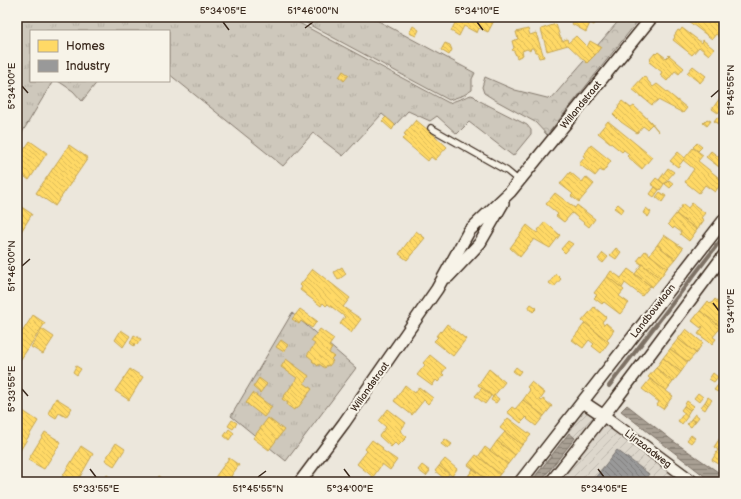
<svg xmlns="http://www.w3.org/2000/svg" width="741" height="499" font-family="'Balsamiq Sans',sans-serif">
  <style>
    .industrial { fill: url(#industrial-furrows) }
    .grass { fill: url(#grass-tufts); stroke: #84796d }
    .forest { fill: url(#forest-crowns); stroke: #84796d }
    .water { fill: url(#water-rules); stroke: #7c7064 }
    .homes { fill: url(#homes-back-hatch); stroke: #c4a450 }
    .industry { fill: url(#industry-back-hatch); stroke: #7d7874 }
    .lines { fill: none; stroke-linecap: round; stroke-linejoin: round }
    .stream { stroke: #7c7064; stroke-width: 4 }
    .service-casing { stroke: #3b2a1e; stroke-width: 8 }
    .minor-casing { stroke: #3b2a1e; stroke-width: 14 }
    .service { stroke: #f7f3e8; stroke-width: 5.5 }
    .minor { stroke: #f7f3e8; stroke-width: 11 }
    .ticks { fill: none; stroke: #3b2a1e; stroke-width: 1.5 }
    .labels { text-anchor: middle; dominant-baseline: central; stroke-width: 4; stroke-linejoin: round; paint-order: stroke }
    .street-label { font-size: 10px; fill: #3b2a1e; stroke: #f7f3e8 }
    .neatline { fill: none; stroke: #3b2a1e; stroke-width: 1.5 }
    .ticks-label { font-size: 10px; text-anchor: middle; fill: #3b2a1e }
  </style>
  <defs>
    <pattern id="industrial-furrows" width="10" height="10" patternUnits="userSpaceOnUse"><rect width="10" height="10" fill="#ddd7cc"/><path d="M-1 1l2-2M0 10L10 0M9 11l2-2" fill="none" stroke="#bfb9af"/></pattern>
    <pattern id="grass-tufts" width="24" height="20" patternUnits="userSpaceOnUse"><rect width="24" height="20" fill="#cec8bc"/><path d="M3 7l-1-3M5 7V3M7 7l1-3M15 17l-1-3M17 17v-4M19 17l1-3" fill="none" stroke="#b2aca1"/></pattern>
    <pattern id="forest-crowns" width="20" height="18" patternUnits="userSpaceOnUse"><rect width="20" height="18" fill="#cec8bc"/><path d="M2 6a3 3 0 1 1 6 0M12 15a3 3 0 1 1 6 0" fill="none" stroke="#b2aca1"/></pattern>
    <pattern id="water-rules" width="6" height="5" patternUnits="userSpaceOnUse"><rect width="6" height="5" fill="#a89f93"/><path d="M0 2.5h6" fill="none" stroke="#8a8277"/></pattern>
    <pattern id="homes-back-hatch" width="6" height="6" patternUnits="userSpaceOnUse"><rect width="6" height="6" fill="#ffd966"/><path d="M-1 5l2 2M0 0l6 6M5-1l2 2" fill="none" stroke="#dbba58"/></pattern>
    <pattern id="industry-back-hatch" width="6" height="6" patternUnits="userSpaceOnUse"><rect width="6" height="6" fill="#999"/><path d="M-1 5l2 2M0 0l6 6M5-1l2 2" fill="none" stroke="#7e7d7c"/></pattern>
  </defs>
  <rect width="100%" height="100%" fill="#ece7dc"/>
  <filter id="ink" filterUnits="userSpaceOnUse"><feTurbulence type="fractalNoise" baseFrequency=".025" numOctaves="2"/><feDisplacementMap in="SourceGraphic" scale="8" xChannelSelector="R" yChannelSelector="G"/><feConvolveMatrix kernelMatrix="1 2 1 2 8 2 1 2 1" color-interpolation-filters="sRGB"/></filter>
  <g filter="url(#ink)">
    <!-- industrial -->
    <polygon class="industrial" points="580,396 692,482 512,482"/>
    <!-- grass -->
    <g class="grass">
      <polygon points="17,17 288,17 449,103 471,95 474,96 478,100 527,125 531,130 531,134 513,156 469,122 457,134 437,116 430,121 408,111 395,125 382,114 343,156 313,133 283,166 169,74 169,31 31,31 31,81 53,81 17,141"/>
      <polygon points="295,17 371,17 475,73 472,79 472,90 464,95 449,100"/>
      <polygon points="58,81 98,81 82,101 73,91"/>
      <polygon points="292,313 356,368 286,461 231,416"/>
    </g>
    <!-- forest -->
    <polygon class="forest" points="622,17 641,17 547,135 535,122 495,100 484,93 482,87 485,77 515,90 551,99"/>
    <!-- water -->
    <g class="water">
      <polygon points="627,405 673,441 724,476 723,482 712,482 621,411"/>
      <polygon points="569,433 575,438 540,482 531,482"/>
    </g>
    <!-- homes -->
    <g class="homes">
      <polygon points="458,17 467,20 468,17 496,17 488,32 479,28 477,33 464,26 459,36 451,31"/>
      <polygon points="564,17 599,17 594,25 590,23 586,32 572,24 573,22"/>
      <polygon points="688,17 710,17 724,28 724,40 716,34 712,39 688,21 689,20 687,19"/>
      <polygon points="556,24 560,37 561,37 562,41 567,39 568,43 576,36 595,55 587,63 568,45 547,51 541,29"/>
      <polygon points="413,26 419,30 416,36 409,33"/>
      <polygon points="682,28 702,43 703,40 714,49 709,55 699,47 692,55 673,40 675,37 674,36 678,30 680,31"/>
      <polygon points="528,29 530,35 536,33 544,57 539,58 537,52 535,52 533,48 531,48 530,51 527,49 522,51 523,55 517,58 514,51 512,50 514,48 512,41 518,39 516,32"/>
      <polygon points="590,41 601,47 595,55 587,47"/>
      <polygon points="445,43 450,45 452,50 449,55 441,50"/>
      <polygon points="658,52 666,58 669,55 684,68 679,74 675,71 667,81 660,75 662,72 649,62 651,60 650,59 655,53 656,54"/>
      <polygon points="693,66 706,76 700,83 687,73"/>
      <polygon points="343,71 349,75 344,81 339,77"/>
      <polygon points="644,76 653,87 657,84 687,108 683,113 658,100 652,105 632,89"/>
      <polygon points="720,98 724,102 724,106 718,113 712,109"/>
      <polygon points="622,101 631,108 634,106 651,122 659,132 652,124 647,129 643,126 637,133 621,122 613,114 619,107 618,106"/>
      <polygon points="386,117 395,125 392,130 382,121"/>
      <polygon points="717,117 722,121 719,125 714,121"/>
      <polygon points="707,119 711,121 707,126 703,123"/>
      <polygon points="416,120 434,135 447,147 435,160 431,157 428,161 402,139 406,135 404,134"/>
      <polygon points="608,121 652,157 642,169 627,156 629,154 624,150 622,152 598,133"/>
      <polygon points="30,141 47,153 29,180 17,171 17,160"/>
      <polygon points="697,143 702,147 698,151 693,147"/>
      <polygon points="69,145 88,158 55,206 36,193"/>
      <polygon points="591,145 611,161 603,172 600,170 595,176 579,164 585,157 583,156"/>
      <polygon points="693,148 703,155 698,161 723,181 715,192 705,185 699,193 685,182 694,169 683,160"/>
      <polygon points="724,150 724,161 719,167 706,157 711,151 719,157"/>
      <polygon points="678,152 685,158 678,167 670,161"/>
      <polygon points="668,168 674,172 664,184 659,180"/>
      <polygon points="570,172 582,182 586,177 594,184 579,202 571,196 573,194 560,184"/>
      <polygon points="656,178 664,184 660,190 651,184"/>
      <polygon points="669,180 674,184 670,188 665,184"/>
      <polygon points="655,187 659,190 654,197 650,194"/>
      <polygon points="660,192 666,196 662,202 656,197"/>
      <polygon points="555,193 575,208 577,205 595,219 589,227 572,213 564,222 556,216 558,214 546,204"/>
      <polygon points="692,203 705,213 701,218 704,220 697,230 676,214 683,204 688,208"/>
      <polygon points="17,204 32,214 17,238"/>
      <polygon points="618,204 624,209 621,213 614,208"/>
      <polygon points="646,208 651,212 648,217 643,213"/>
      <polygon points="676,214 697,230 689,241 680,234 681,232 674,227 673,229 668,224"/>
      <polygon points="545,222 560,235 550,248 534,239 520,257 510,248 527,225 537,233 539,230 538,230"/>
      <polygon points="416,231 425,238 407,260 399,254"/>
      <polygon points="664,235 683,248 675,259 657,245"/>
      <polygon points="568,241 573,244 565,253 561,249"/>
      <polygon points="657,245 675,259 667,268 649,255"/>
      <polygon points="616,248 621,252 616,259 610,255"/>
      <polygon points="645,251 667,268 660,278 637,261"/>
      <polygon points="603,253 608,257 603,263 598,259"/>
      <polygon points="642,264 660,278 652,287 635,274"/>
      <polygon points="342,267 346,274 338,280 334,272"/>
      <polygon points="313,269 350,298 343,307 361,319 351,333 340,324 345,317 328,304 326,306 323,303 321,306 300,290 302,287 300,285"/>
      <polygon points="628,269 652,287 650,286 642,296 625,283 622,288 607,277 611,271 621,278"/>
      <polygon points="556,274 561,279 554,287 549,283"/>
      <polygon points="607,276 624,290 619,296 629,303 620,314 604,302 602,304 594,298 597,295 594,293"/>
      <polygon points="715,299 724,306 724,323 721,327 700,311 708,301 711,304"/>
      <polygon points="531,304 537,308 533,312 528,308"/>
      <polygon points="594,307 606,317 602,322 604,325 606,323 614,330 607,340 609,342 582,321"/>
      <polygon points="300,309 317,321 312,328 301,321 299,324 292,319"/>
      <polygon points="700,311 721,327 713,337 716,339 712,344 698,334 703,327 702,326 701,328 692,321"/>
      <polygon points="33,315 45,323 21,359 17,356 17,329 22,332"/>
      <polygon points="585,323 609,342 601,353 592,346 594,344 589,340 583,348 572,340"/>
      <polygon points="447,324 466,339 453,356 434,341 438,337 436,336 440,331 441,332"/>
      <polygon points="42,329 54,337 43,354 31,347"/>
      <polygon points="320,329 334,339 329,346 332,348 329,353 334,356 331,359 333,361 329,366 327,365 325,368 319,364 318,366 312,361 313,360 307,355 315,344 311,341"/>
      <polygon points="686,329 703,343 696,353 678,339"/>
      <polygon points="121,330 130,336 123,347 115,340"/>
      <polygon points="134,335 141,339 137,345 135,343 134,346 130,343"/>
      <polygon points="678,339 696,353 688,362 670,349"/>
      <polygon points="281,340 288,345 284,352 276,347"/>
      <polygon points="670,349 688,362 681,372 663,358"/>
      <polygon points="430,355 446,368 442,373 444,375 438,382 436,380 432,386 417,375 425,365 423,363"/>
      <polygon points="663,358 681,372 673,382 656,368"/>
      <polygon points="286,359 309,376 304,383 312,389 297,409 295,408 294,410 287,405 288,403 282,399 297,378 281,367"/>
      <polygon points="76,366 81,369 77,375 73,372"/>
      <polygon points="516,367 521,371 518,375 513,371"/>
      <polygon points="656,368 673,382 666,391 648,377"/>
      <polygon points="130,369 143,377 129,400 115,391"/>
      <polygon points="489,369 505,382 493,397 478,385"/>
      <polygon points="713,373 718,377 714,382 709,379"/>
      <polygon points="259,378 267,384 260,393 253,387"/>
      <polygon points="650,379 673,396 663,409 657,405 659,402 642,389"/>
      <polygon points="722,380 724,381 724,385 722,387 718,385"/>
      <polygon points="531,382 545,393 540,400 542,401 543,399 552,406 544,416 523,400 530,390 527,387"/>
      <polygon points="405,385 415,393 419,387 433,398 428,404 424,400 412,415 394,401"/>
      <polygon points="718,385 722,387 718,392 714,390"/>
      <polygon points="482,388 491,396 485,404 475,396"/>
      <polygon points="253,393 272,407 264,417 246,403"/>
      <polygon points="698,393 703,397 699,402 694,398"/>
      <polygon points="494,395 499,399 496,403 491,400"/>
      <polygon points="708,397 712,400 708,405 705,402"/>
      <polygon points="56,398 72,408 66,417 59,413 56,418 48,413"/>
      <polygon points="523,400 544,416 536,426 527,419 528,418 527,417 521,423 507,412 512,407 515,409"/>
      <polygon points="687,401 694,406 690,410 684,406"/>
      <polygon points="705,402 708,405 705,410 701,407"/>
      <polygon points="684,406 690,410 687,415 681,410"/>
      <polygon points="20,409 38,421 18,454 17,414"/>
      <polygon points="388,409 406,423 400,431 407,437 398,446 395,443 391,447 379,436 386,427 379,421"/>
      <polygon points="684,413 688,416 682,424 678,421"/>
      <polygon points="695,414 699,417 695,422 691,419"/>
      <polygon points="268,418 284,430 269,450 253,438"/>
      <polygon points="508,418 531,435 522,445 500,428"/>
      <polygon points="691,419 695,422 691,427 687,424"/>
      <polygon points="232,420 237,423 233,429 228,426"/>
      <polygon points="229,429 234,433 229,440 224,436"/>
      <polygon points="45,432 61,442 44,469 28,460"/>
      <polygon points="505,432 522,445 515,455 497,441"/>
      <polygon points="691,435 695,438 691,443 687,440"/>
      <polygon points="720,438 724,441 724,454 714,447"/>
      <polygon points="445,439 452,444 448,449 441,444"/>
      <polygon points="372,440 383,448 382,450 397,460 390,470 382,464 373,477 357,464 367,451 365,449"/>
      <polygon points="497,441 515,455 508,464 490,451"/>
      <polygon points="116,443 125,449 114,466 105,460"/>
      <polygon points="81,446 93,454 77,482 59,482"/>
      <polygon points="485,447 508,464 500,474 478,457"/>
      <polygon points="718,450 724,454 724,467 712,460"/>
      <polygon points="476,455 500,474 494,482 490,482 468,465"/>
      <polygon points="229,458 239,465 231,476 239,482 216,482 213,480"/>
      <polygon points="445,459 457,469 452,476 439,466"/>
      <polygon points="422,465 430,471 426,476 418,470"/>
      <polygon points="439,466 449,474 445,479 435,471"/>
      <polygon points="473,469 490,482 470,482 466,479"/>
      <polygon points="107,475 116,482 102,482"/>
      <polygon points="159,476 168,482 155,482"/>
      <polygon points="338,476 346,482 334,482"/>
    </g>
    <!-- industry -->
    <polygon class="industry" points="617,450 649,474 643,482 639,481 638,482 599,482 595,478"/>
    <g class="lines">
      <!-- stream -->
      <polyline class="stream" points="609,386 724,236"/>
      <!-- service casing -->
      <g class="service-casing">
        <polyline id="service" points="431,128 507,171 519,181"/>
      </g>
      <!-- minor casing -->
      <g class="minor-casing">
        <g id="minor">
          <polyline points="448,277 480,243 503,203"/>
          <polyline points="583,402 604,416 693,482"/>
          <polyline points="300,482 344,423 437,289 469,231 510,192 652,17"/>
          <polyline points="520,482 724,220"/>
          <polyline points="551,482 614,402 724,255"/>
        </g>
      </g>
      <!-- service -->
      <use href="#service" class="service"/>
      <!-- minor -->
      <use href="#minor" class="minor"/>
    </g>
  </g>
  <!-- ticks -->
  <path class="ticks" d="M 223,22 L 229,30M 477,22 L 483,30M 305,28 L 313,22M 22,86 L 28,93M 711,97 L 719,90M 22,266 L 30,259M 713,303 L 719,311M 22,389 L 28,396M 90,469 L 96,477M 344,469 L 350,477M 598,469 L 604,477M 258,477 L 266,471"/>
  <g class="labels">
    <!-- street labels -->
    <g class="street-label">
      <text transform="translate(581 105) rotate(-51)">Willandstraat</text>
      <text transform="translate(653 311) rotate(-52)">Landbouwlaan</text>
      <text transform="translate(370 387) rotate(-55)">Willandstraat</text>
      <text transform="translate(648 449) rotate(37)">Lijnzaadweg</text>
    </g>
  </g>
  <!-- margin -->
  <rect width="741" height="499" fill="none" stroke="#f7f3e8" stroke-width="44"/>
  <!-- legend -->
  <rect x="30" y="30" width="140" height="52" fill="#f7f3e8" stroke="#aca397"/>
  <rect x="38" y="40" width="20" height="12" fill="#ffd966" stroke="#aca397"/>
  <text x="66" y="50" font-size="12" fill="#3b2a1e">Homes</text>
  <rect x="38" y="60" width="20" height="12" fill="#999999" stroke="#aca397"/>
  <text x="66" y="70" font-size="12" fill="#3b2a1e">Industry</text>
  <rect x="22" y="22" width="697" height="455" class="neatline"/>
  <g class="ticks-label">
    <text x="223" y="14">5°34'05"E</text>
    <text x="313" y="14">51°46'00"N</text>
    <text x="477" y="14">5°34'10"E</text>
    <text transform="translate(11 86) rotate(-90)" y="4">5°34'00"E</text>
    <text transform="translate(730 90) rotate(-90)" y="4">51°45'55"N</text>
    <text transform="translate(11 266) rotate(-90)" y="4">51°46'00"N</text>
    <text transform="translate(730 311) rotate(-90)" y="4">5°34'10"E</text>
    <text transform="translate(11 389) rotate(-90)" y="4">5°33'55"E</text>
    <text x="96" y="492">5°33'55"E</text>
    <text x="258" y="492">51°45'55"N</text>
    <text x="350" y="492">5°34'00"E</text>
    <text x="604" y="492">5°34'05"E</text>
  </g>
</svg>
